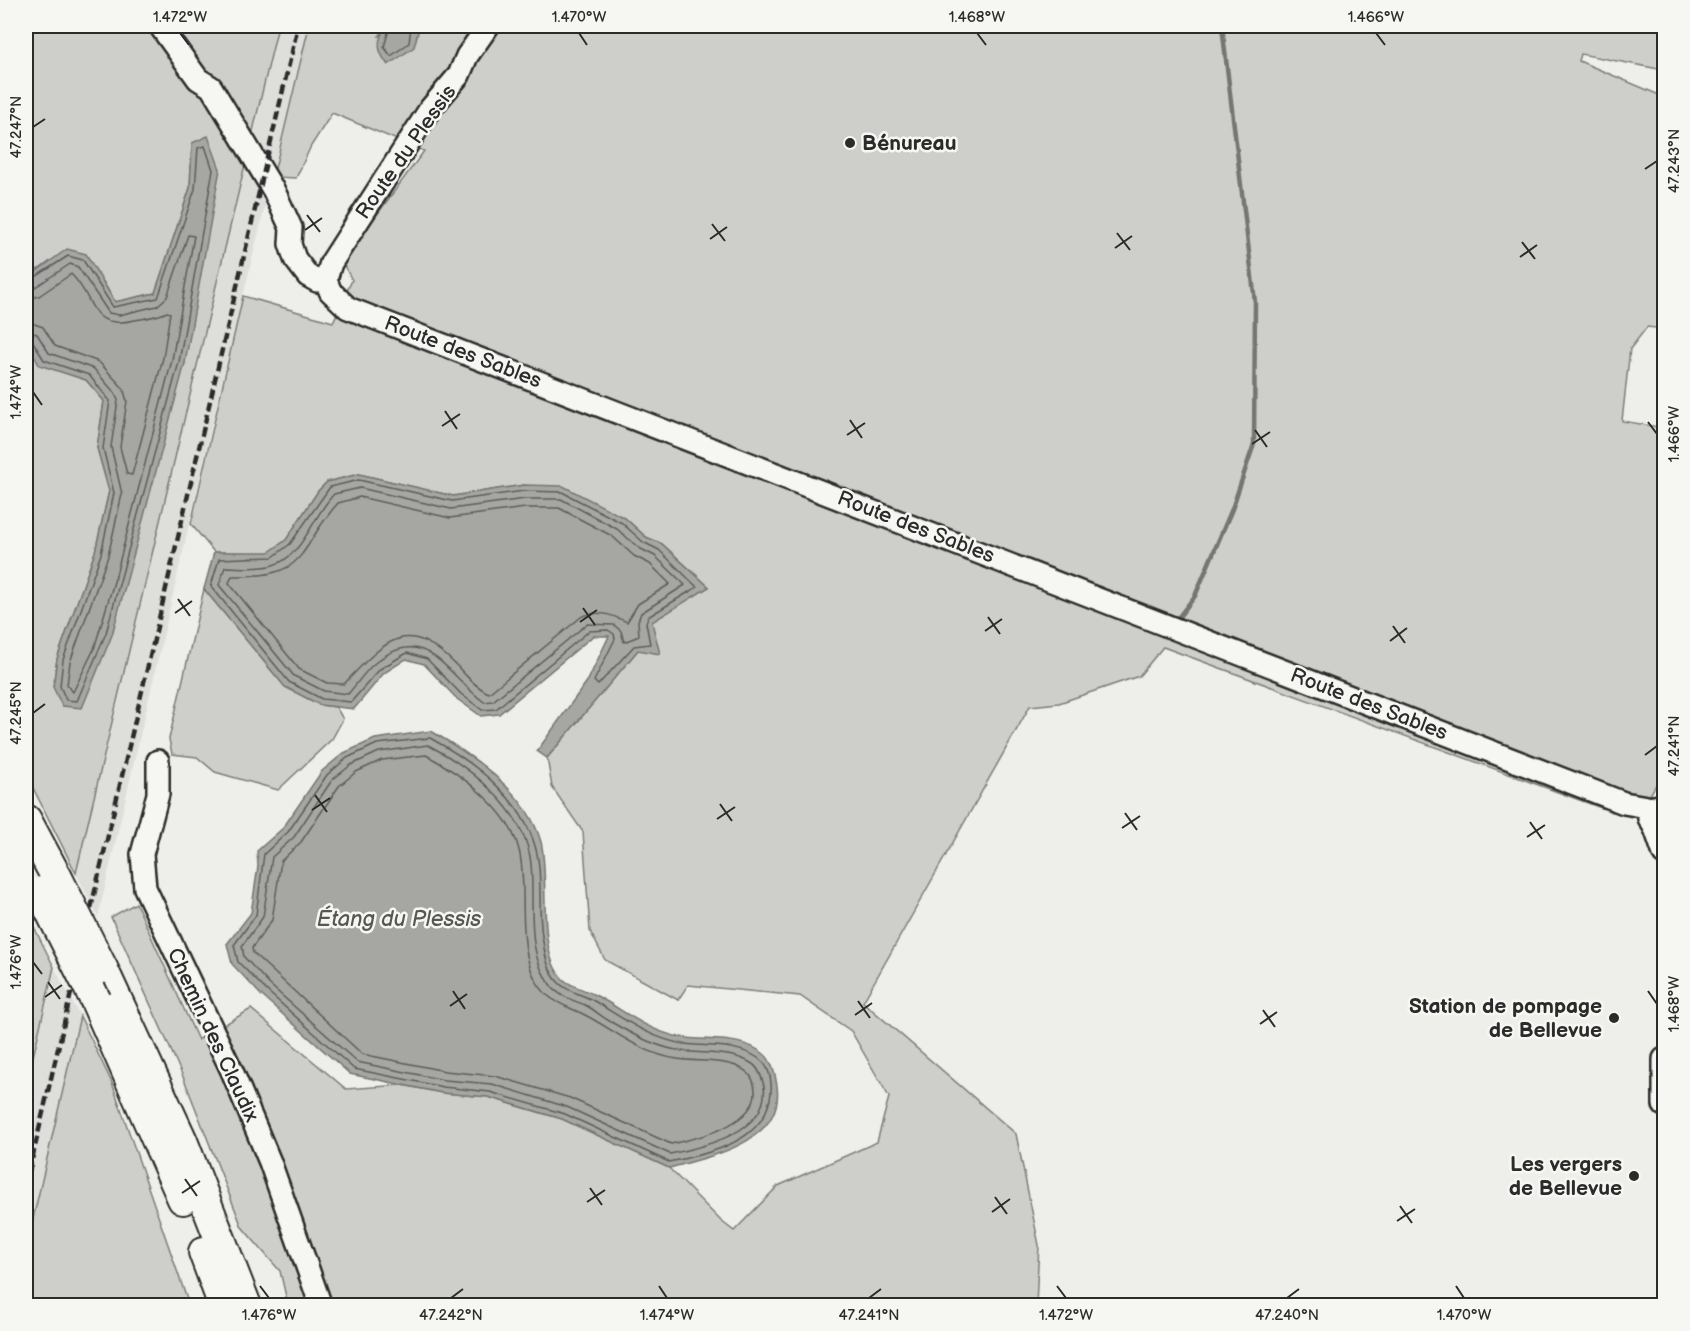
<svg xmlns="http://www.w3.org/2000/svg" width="1690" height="1331" font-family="'Balsamiq Sans',sans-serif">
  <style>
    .built { fill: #dededb }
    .green { fill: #cececa; stroke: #7c7c7a; stroke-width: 1.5 }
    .water { fill: #a6a6a3; stroke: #757573; stroke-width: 1.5 }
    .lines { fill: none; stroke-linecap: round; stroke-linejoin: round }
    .shore { stroke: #5c5c5b; stroke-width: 1.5 }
    .stream { stroke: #757573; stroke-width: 4.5 }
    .minor-casing { stroke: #2b2b2b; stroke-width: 26 }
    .highway-casing { stroke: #2b2b2b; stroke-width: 34 }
    .minor { stroke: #f6f6f2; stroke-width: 21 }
    .highway { stroke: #f6f6f2; stroke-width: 30 }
    .rail { stroke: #2b2b2b; stroke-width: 4.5; stroke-dasharray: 9 4.5; stroke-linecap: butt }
    .highway-bridge-casing { stroke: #2b2b2b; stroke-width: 34; stroke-linecap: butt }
    .highway-bridge { stroke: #f6f6f2; stroke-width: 30 }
    .ticks { fill: none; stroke: #2b2b2b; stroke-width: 2 }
    .poi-dot { fill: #2b2b2b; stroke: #f6f6f2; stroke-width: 2 }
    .labels { text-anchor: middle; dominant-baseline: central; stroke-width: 5; stroke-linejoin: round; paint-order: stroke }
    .poi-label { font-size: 21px; font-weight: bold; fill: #2b2b2b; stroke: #f6f6f2; text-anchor: end }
    .street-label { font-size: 21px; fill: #2b2b2b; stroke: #f6f6f2 }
    .water-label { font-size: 22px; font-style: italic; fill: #565655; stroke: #f6f6f2 }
    .neatline { fill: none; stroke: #2b2b2b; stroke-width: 2 }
    .ticks-label { font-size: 15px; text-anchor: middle; fill: #2b2b2b }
  </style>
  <rect width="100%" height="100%" fill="#eeeeea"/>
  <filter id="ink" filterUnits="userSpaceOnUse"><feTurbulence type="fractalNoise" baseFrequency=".0167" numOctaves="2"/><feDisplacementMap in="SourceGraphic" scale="12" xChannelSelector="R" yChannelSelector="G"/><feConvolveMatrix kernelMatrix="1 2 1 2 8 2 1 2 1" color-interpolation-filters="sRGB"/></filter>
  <g filter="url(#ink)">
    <!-- built -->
    <g class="built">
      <polygon points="278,26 309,26 227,362 98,917 76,873"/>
      <polygon points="54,967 80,1016 26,1249 26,1087"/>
    </g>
    <!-- green -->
    <g class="green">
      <polygon points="26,26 278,26 76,873 26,774 26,340 40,365 86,380 104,401 97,448 109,491 95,552 57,659 53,687 185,363 192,143 190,188 155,293 115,302 98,273 36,269 26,279"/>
      <polygon points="309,26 386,26 379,36 418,32 417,26 1664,26 1664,70 1581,54 1579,61 1664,97 1664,150 1655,177 1664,179 1664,329 1647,327 1630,349 1622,421 1664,428 1664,771 1650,795 1612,812 1163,647 1139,676 1059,703 1030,706 863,1002 1016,1134 1039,1245 1036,1305 288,1305 280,1271 242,1227 184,1079 111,917 136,903 198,1040 251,1009 346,1089 402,1085 442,1093 488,1097 562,1119 669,1168 721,1221 734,1231 778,1186 877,1142 889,1097 851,1031 800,996 688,985 678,1000 605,960 590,931 583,832 552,787 547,758 638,650 651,622 709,587 662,544 646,537 625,518 524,485 453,496 359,474 327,482 318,491 286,540 269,553 214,552 191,524 243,296 333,322 352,280 342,262 424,151 332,113 311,146 296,178 273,177"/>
      <polygon points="204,589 285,687 320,705 336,707 343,719 332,739 278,790 215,772 197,757 172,754 169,739"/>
      <polygon points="26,911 54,967 26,1087"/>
      <polygon points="80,1016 112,1083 189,1305 26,1305 26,1249"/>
    </g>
    <!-- water -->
    <g class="water">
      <path d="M 386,26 L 417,26 L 418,32 L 414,47 L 388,65 C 377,51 376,41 386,26 Z"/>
      <polygon points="208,136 220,169 185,363 112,635 82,708 62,706 53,687 57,659 95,552 109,491 97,448 104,401 86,380 39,365 26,340 26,279 67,249 86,254 115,302 155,293 190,188 192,143"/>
      <polygon points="359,474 453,496 524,485 563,486 625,518 646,537 662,544 709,587 652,622 660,654 638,650 547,758 537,751 588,680 609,636 593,636 499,714 481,716 457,699 424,664 406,659 384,673 354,709 320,705 285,687 204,589 214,552 269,552 286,540 318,491 327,482"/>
      <path d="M 431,731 C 472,755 528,793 541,842 C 550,877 536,954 563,979 C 571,987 585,989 595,995 C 624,1010 647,1031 680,1037 C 706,1042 741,1035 764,1054 C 772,1060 776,1077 777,1086 C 785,1143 708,1157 669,1168 L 562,1119 L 488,1097 L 442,1093 L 350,1074 L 261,995 L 232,964 L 227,944 L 251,913 L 258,866 L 257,851 L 283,828 L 322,771 L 344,753 L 375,739 Z"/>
    </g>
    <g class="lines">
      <!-- shore -->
      <g class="shore">
        <polyline points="390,26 384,47 391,56 409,43 411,26"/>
        <polyline points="26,283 68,256 83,260 113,307 158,298 195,189 198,148 205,146 213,170 179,362 106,633 77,701 66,700 60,686 63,660 101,554 114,493 103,448 110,401 89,375 44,360 32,340 26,338"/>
        <polyline points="26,290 34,288 70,264 78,267 109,313 119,315 157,306 167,297 188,235 194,236 172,360 116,575 94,649 73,692 67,685 70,662 108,556 122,494 111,447 118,400 114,392 94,369 49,353 37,334 26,331"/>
        <path d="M 26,299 L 39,296 L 71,274 C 97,299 87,331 135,320 C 146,318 157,317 167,312 L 170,313 L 163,358 L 132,475 L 127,474 L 120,447 L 127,401 L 123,388 L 99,362 L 55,346 L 43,327 L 26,321"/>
        <polygon points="359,480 452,501 524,491 562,492 622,523 643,542 659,550 697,587 648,617 646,623 650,644 634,646 598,685 594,681 615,639 614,634 608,630 589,631 496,709 482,710 461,694 427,659 407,653 380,669 351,702 322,699 289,682 211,586 219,559 273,557 290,544 330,487"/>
        <path d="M 360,488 L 451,509 L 525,499 L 561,499 L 617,529 L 639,548 L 655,556 L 685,585 L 641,613 L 638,621 L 639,636 L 624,642 L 621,631 L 614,625 L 587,624 L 493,701 L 484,702 C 447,675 425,621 375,663 C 365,671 357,684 348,694 L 324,691 L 294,676 L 219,585 L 225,567 C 240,567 258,570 273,565 C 303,557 313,515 334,494 Z"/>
        <path d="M 360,497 L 450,518 L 525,508 L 559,508 L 612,536 L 634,556 L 650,564 L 670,584 L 638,604 L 627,622 C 612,615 597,609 581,617 L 489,693 C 477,688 466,676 457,666 C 406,614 385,641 344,684 L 327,683 L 299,669 L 229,583 L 232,576 C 311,578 296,550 338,503 Z"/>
        <path d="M 430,738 C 476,763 529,803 538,859 C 542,884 538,910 542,936 C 545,952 546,969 558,982 C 567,992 582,994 594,1001 C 621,1017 646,1036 678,1043 C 704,1048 734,1042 758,1058 C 775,1069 773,1096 766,1111 C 752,1145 702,1155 669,1162 L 565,1114 L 490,1092 L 443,1087 L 354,1069 L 266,990 L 238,962 L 234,945 L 256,915 L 264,854 L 288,832 L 327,775 L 347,758 L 377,744 Z"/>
        <path d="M 428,745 C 472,768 526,811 531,864 C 535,903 524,954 552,987 C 560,997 576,1001 587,1006 C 594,1010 600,1015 606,1019 C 628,1032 651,1045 676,1050 C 701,1055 728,1050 751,1063 C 759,1067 762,1078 764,1086 C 770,1132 703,1147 670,1154 L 567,1107 L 492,1084 L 444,1080 L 357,1062 L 270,985 L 244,957 L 242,946 L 263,917 L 272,857 L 294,837 L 332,780 L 351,765 L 379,752 Z"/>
        <path d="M 426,755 C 460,773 510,810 519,850 C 530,893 511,960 547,995 C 557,1004 571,1008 583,1014 C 615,1030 639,1053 677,1059 C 696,1062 718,1059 736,1066 C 745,1070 751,1073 754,1084 C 764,1123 698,1138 671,1144 L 570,1098 L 495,1076 L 445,1071 L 362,1054 L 253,953 L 252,948 L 272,920 L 281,861 L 301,842 L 339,786 L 356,772 L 382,760 Z"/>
      </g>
      <!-- stream -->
      <polyline class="stream" points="1178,618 1195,596 1232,509 1254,444 1255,302 1222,26"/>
      <!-- minor casing -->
      <g class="minor-casing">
        <g id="minor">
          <polyline points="160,26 198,79 211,87 274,191 291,228 290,244 295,259 308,276 317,281 326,279"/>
          <polyline points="326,279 330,291 348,308 1624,803 1653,808"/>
          <polyline points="326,279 331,263 430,109 459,75 467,56 488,26"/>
          <polyline points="158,761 158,794 142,854 145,888 232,1071 270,1162 321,1306"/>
          <polyline points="1664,805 1654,807 1649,818 1655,828 1664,829"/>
          <polyline points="1655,828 1664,854"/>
          <polyline points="1664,1059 1664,1105"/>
        </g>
      </g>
      <!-- highway casing -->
      <g class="highway-casing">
        <g id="highway">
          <polyline points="26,820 57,878"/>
          <polyline points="102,968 182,1141 246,1306"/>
          <polyline points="96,1001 183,1199"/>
          <polyline points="204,1252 224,1306"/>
        </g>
      </g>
      <!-- minor -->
      <use href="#minor" class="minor"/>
      <!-- highway -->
      <use href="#highway" class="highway"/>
      <!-- rail -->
      <polyline class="rail" points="26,1185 298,26"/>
      <!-- highway-bridge casing -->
      <g class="highway-bridge-casing">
        <g id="highway-bridge">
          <polyline points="57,878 102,968"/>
          <polyline points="41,892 96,1001"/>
        </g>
      </g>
      <!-- highway-bridge -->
      <use href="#highway-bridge" class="highway-bridge"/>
    </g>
  </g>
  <!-- ticks -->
  <path class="ticks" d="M 180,33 L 189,45M 579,33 L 587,45M 977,33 L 986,45M 1376,33 L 1385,45M 33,127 L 45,119M 1645,169 L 1657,161M 307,215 L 320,232M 712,224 L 725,241M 305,230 L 322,218M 1117,233 L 1130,250M 710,239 L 727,227M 1522,242 L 1535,259M 1115,248 L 1132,236M 1520,257 L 1537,245M 33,392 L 42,405M 445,411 L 457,429M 850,420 L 862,438M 1648,422 L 1657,434M 442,426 L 460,414M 1255,430 L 1267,447M 847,435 L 865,423M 1252,444 L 1270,432M 178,599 L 190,616M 583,608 L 595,625M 175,613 L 192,601M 988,617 L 1000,634M 580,622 L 597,610M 1393,626 L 1405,643M 985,631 L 1002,619M 1390,641 L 1407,628M 33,713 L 45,704M 1645,755 L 1657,746M 315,795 L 327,812M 720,804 L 732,821M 312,810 L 330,798M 1125,813 L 1137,830M 717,819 L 735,807M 1530,822 L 1542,839M 1122,828 L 1140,816M 1527,837 L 1545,825M 33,962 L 42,974M 48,982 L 60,999M 453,991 L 465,1009M 1648,991 L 1657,1004M 45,997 L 62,985M 858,1001 L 870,1018M 450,1006 L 467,994M 1263,1010 L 1275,1027M 855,1015 L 872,1003M 1260,1024 L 1277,1012M 185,1179 L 197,1196M 590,1188 L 602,1205M 182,1193 L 200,1181M 995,1197 L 1007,1214M 587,1202 L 605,1190M 1400,1206 L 1412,1223M 992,1212 L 1010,1199M 1397,1221 L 1415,1209M 260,1286 L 269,1298M 659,1286 L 667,1298M 1057,1286 L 1066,1298M 1456,1286 L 1464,1298M 451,1298 L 463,1289M 869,1298 L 881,1289M 1287,1298 L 1299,1289"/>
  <!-- markers -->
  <g class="poi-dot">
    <circle cx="850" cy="143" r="6"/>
    <circle cx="1614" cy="1018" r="6"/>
    <circle cx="1634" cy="1176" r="6"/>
  </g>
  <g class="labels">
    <!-- poi labels -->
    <g class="poi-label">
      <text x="862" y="143" text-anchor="start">Bénureau</text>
      <text x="1602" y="1006">Station de pompage<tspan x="1602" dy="24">de Bellevue</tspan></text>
      <text x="1622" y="1164">Les vergers<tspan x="1622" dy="24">de Bellevue</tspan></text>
    </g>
    <!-- street labels -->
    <g class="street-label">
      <text transform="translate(406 152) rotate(-55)">Route du Plessis</text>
      <text transform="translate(463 352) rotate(21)">Route des Sables</text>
      <text transform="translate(916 527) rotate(21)">Route des Sables</text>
      <text transform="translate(1369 704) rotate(21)">Route des Sables</text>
      <text transform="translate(213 1035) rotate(65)">Chemin des Claudix</text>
    </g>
    <!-- water labels -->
    <g class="water-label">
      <text x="399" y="919">Étang du Plessis</text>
    </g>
  </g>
  <!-- margin -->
  <rect width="1690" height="1331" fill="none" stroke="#f6f6f2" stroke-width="66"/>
  <rect x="33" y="33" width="1624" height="1265" class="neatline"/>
  <g class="ticks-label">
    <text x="180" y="22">1.472°W</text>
    <text x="579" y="22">1.470°W</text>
    <text x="977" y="22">1.468°W</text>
    <text x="1376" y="22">1.466°W</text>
    <text transform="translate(16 127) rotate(-90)" y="5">47.247°N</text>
    <text transform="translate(1674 161) rotate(-90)" y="5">47.243°N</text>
    <text transform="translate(16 392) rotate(-90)" y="5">1.474°W</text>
    <text transform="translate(1674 434) rotate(-90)" y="5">1.466°W</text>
    <text transform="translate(16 713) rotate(-90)" y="5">47.245°N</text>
    <text transform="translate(1674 746) rotate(-90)" y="5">47.241°N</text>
    <text transform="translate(16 962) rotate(-90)" y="5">1.476°W</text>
    <text transform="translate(1674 1004) rotate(-90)" y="5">1.468°W</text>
    <text x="269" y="1320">1.476°W</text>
    <text x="451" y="1320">47.242°N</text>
    <text x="667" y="1320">1.474°W</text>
    <text x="869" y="1320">47.241°N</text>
    <text x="1066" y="1320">1.472°W</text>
    <text x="1287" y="1320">47.240°N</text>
    <text x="1464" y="1320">1.470°W</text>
  </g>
</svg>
